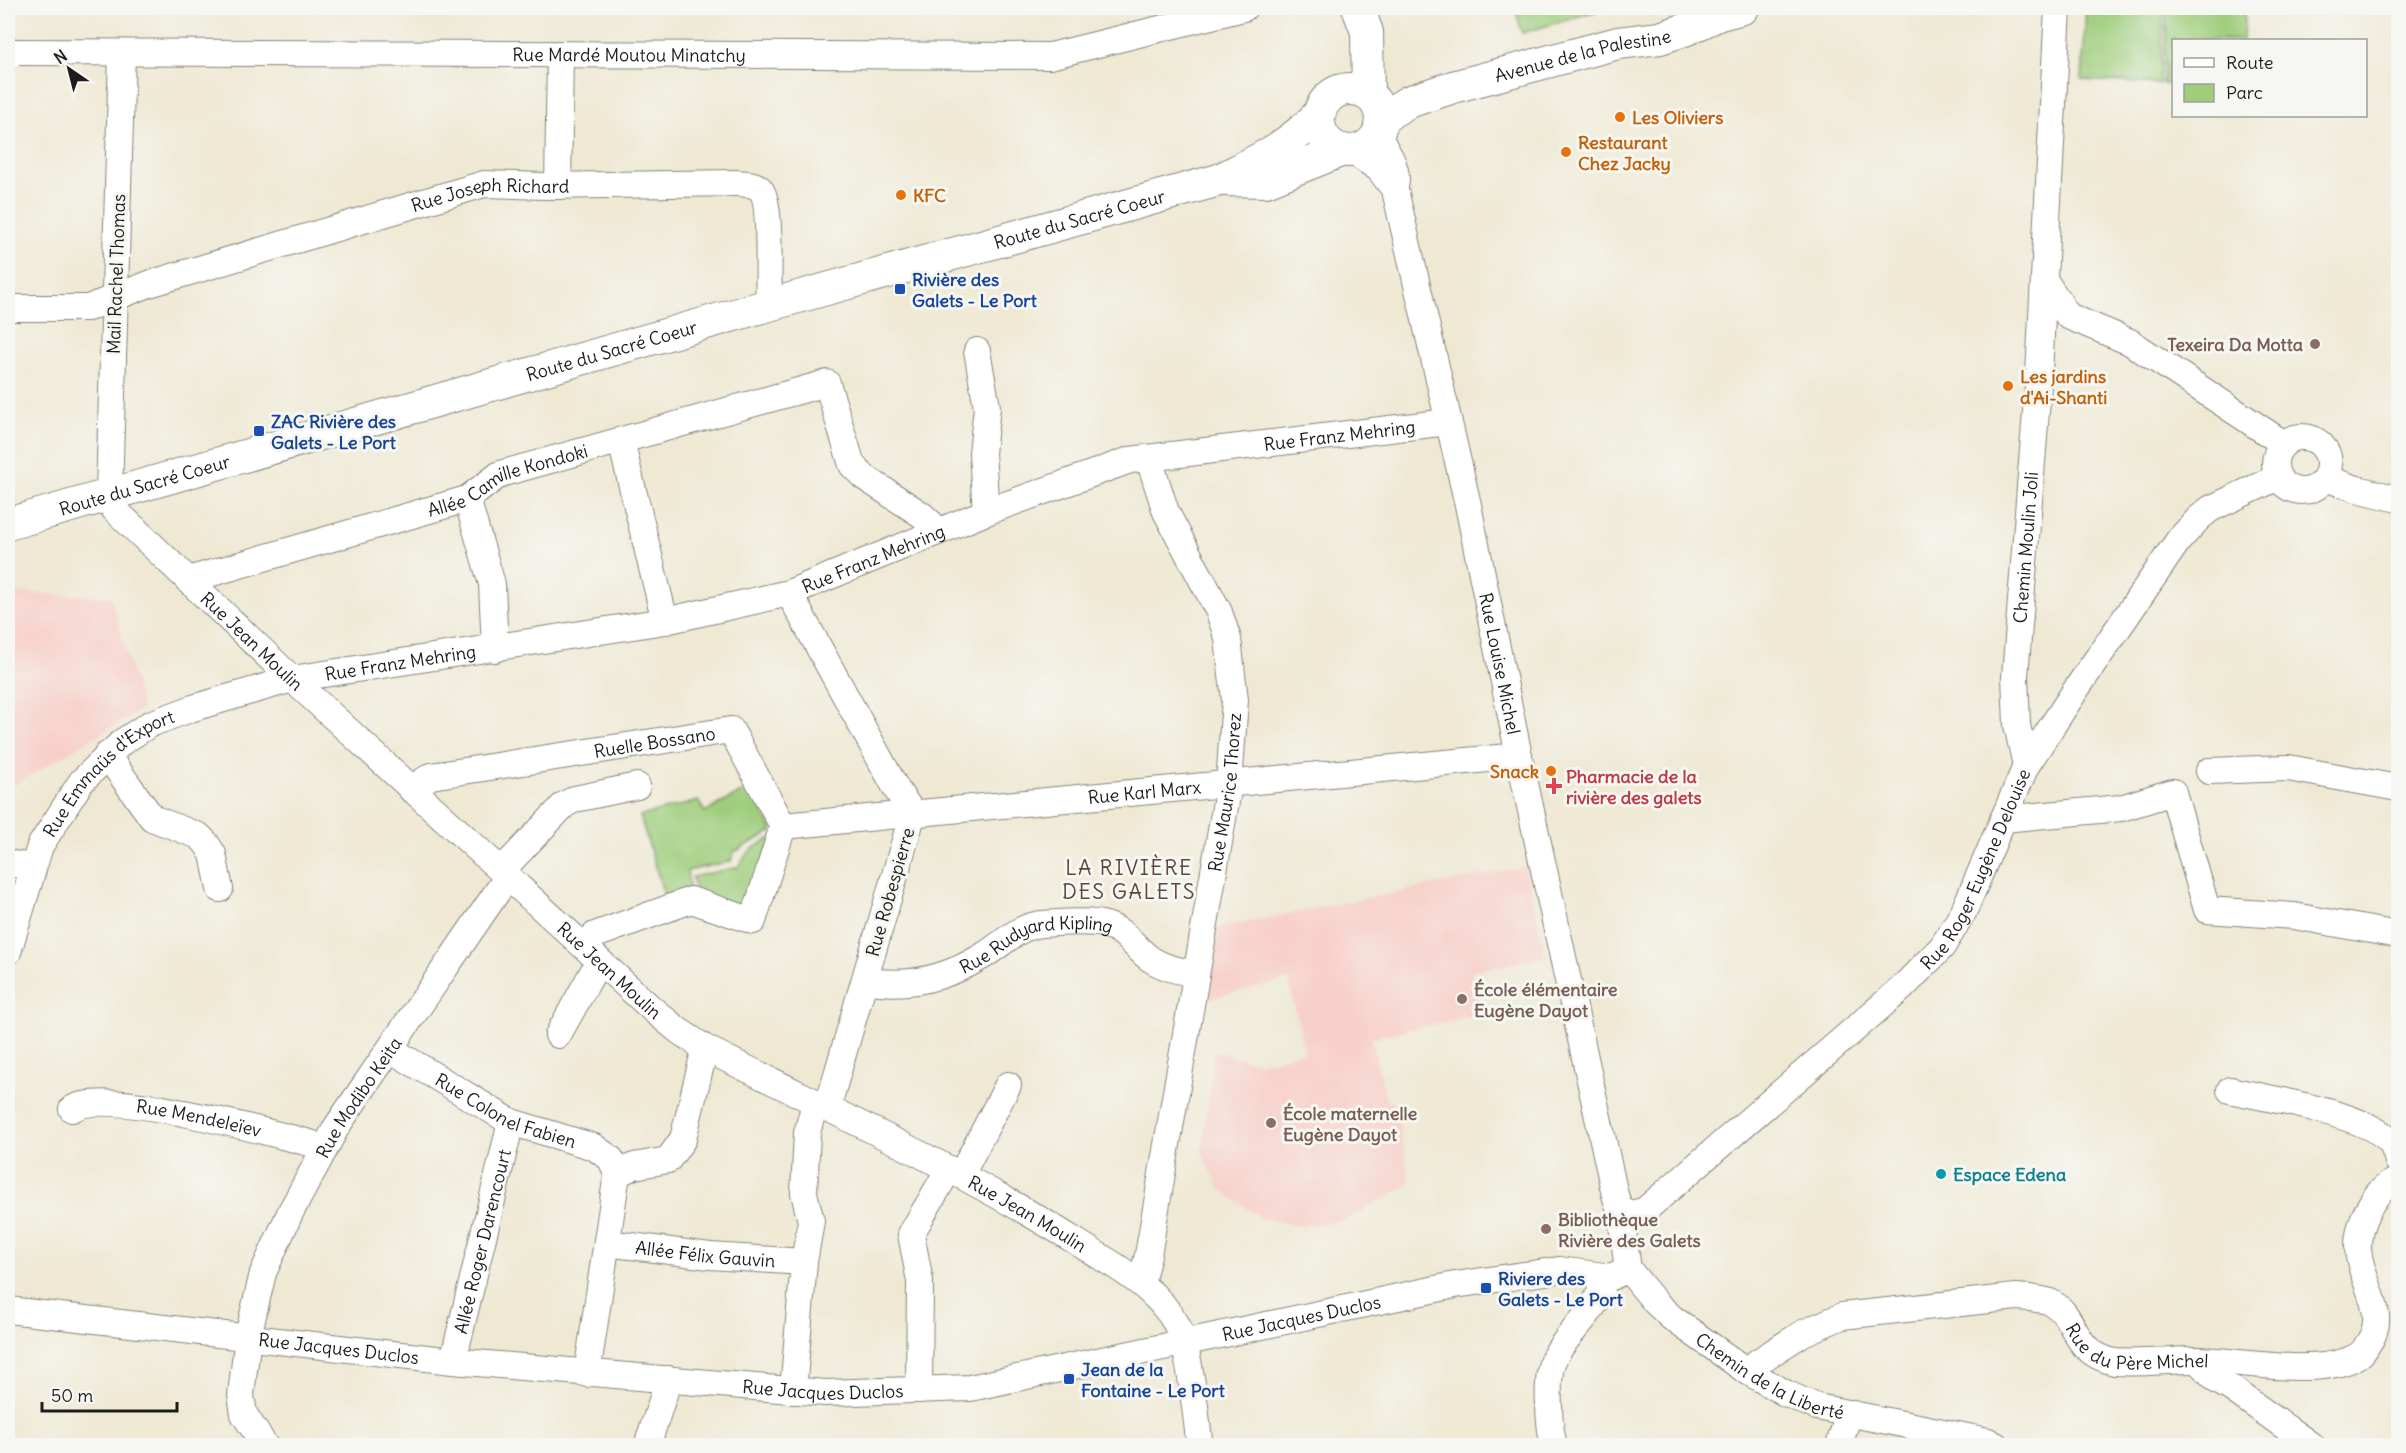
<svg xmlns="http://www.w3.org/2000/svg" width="2406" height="1453" font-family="Delius,sans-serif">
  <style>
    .built { fill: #f7d0c9 }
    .green { fill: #9ecd7b; stroke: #5d744c; stroke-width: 1.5 }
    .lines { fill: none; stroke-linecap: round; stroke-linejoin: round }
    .minor-casing { stroke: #868278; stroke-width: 28 }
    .major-casing { stroke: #868278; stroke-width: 34 }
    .minor { stroke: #fff; stroke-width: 26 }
    .major { stroke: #fff; stroke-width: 32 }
    .food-dot { fill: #e8710a; stroke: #f6f6f2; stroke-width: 2 }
    .transit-dot { fill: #1a4fb4; stroke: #f6f6f2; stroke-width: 2 }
    .education-dot { fill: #8d6e63; stroke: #f6f6f2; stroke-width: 2 }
    .health-dot { fill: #e0444e; stroke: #f6f6f2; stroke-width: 2 }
    .culture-dot { fill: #0f9aa8; stroke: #f6f6f2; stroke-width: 2 }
    .labels { text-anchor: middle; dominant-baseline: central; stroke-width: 6; stroke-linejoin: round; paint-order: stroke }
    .street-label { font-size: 18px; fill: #1c1c1c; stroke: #f6f6f2 }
    .food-label { font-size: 18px; font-weight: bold; fill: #c56008; stroke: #f6f6f2; text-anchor: start }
    .transit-label { font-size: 18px; font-weight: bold; fill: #164399; stroke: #f6f6f2; text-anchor: start }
    .education-label { font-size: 18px; font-weight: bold; fill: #785e54; stroke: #f6f6f2; text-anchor: start }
    .health-label { font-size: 18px; font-weight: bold; fill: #be3a42; stroke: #f6f6f2; text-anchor: start }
    .culture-label { font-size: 18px; font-weight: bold; fill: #0d838f; stroke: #f6f6f2; text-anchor: start }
    .quarter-label { font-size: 21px; letter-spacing: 1.5px; fill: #5e473b; stroke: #f6f6f2 }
  </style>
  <rect width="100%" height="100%" fill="#f6f6f2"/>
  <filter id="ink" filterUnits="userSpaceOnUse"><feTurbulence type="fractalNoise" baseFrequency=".0167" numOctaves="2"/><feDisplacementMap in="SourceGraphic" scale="12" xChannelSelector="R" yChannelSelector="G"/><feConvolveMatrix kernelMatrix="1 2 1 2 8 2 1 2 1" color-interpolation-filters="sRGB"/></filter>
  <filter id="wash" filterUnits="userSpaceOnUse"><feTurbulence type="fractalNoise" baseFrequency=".008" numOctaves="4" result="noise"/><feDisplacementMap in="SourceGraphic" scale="24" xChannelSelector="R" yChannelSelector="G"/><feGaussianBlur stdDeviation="1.35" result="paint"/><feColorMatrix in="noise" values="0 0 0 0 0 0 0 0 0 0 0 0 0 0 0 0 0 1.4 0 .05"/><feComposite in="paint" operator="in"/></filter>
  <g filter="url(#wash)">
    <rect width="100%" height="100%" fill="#efe9d4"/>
    <!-- built -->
    <g class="built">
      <polygon points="8,592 111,597 142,709 8,789"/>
      <polygon points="1525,867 1546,957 1471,971 1482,1014 1371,1038 1387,1102 1395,1102 1410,1184 1342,1221 1299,1226 1261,1218 1220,1189 1202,1152 1214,1051 1260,1063 1304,1052 1289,980 1202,1000 1216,928"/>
    </g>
    <!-- green -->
    <g class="green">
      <polygon points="1515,8 1607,8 1522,33"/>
      <polygon points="2086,8 2164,8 2160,84 2082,80"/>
      <polygon points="2167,8 2245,8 2243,40 2174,40 2173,84 2163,84"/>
      <polygon points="750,788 773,831 734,852 731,861 687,871 690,892 665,898 640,816 698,801 705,812"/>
      <path d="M 779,835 L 759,894 L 738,912 L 697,896 L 692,877 L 738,867 C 746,850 762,842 779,835 Z"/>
    </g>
  </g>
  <g filter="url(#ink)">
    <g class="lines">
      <!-- minor casing -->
      <g class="minor-casing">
        <g id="minor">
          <path id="s1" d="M 8,52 L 1050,56 L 1244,8"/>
          <path id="s2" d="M 122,53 L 109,495 L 114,509 L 292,679 L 652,1009 L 679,1031 L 705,1048 C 831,1111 961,1169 1080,1244 C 1116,1267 1155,1286 1177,1325 C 1191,1352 1195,1413 1200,1446"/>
          <path d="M 1377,134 C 1386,151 1400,168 1395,187"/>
          <path id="s3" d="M 1352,151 L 1379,169 L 1395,190 L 1468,505 L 1519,756 L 1615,1195 L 1620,1210 L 1628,1269 L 1655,1302 L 1672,1318 L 1745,1370 L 1785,1393 L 1817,1407 L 1988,1441 L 1997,1446"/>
          <polyline points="558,186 560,54"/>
          <polyline points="2045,281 2068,316 2130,342 2284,444"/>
          <path id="s4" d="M 8,308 L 88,308 L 149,284 L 484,184 L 544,186 L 736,183 C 743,184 753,183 759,188 C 773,199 767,283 769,305"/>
          <polyline points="977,351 987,407 982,453 986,512"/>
          <circle cx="2302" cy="464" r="27"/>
          <polyline points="621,441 665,621"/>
          <polyline points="2325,478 2357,489 2398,499"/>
          <polyline points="467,499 492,584 495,649"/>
          <path id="s5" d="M 188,580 L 467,499 L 500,474 L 827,383 L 852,465 L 864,477 L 922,515 L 939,531"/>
          <polyline points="789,593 898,792 913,813 827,1109"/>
          <polyline points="107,755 152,818 199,836 206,843 213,854 220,889"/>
          <path id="s6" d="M 2026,766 L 2017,725 L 2015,676 L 2039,374 L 2058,8"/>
          <polyline points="2209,771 2288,768 2398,788"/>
          <path id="s7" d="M 411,789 L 431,776 L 731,730 L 783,826 L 753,921 L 691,900 L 595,935 L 584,946"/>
          <polyline points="2003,819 2121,808 2173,792 2207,910 2294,916 2398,935"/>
          <path id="s8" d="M 783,826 L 1519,756"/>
          <polyline points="8,863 32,867"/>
          <polyline points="502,870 564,805 575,799 637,786"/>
          <path id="s9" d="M 8,952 L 40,846 L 81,782 L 122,742 L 150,724 L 193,708 L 292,679 L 665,621 L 789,593 L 986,512 L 1130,460 L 1448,422"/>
          <path id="s10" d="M 865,980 C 906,988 947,978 983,956 C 1003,944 1018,926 1042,924 C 1059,923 1091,920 1106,925 C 1125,930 1134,947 1149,958 C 1163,968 1180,971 1196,974"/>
          <polyline points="558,1035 599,961"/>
          <path id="s11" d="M 390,1049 L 511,1122 L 594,1147 L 611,1159 L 617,1174"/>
          <path d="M 2230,1090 C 2269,1099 2362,1113 2389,1140 C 2394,1145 2396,1155 2398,1161"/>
          <path id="s12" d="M 72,1109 C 106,1087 266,1132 310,1143 L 324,1150"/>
          <polyline points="617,1174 634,1166 668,1160 683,1139 705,1048"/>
          <polyline points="961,1175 1008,1085"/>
          <path id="s13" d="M 1620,1210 L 1630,1214 L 1644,1211 L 1902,988 L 1942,947 L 1963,913 L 2026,766 L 2077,688 L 2178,541 L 2198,519 L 2210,509 L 2278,477"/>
          <path id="s14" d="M 607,1243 L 710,1256 L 804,1262"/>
          <path id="s15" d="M 1141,1283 L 1148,1255 L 1229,784 L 1235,700 L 1228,639 L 1219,612 L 1166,512 L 1149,459"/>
          <path id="s16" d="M 8,1310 L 453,1361 L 825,1393 L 970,1388 L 1455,1285 L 1559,1270 L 1611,1277 L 1628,1269"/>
          <polyline points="2197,1360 2218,1381 2232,1389 2312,1446"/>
          <path id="s17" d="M 453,1361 L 511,1122"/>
          <path id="s18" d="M 1745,1370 L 1803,1333 L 1842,1316 L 2016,1297 C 2027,1298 2040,1298 2050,1302 C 2079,1316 2069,1352 2115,1362 C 2142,1364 2169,1360 2197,1360 C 2240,1360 2322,1379 2359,1355 C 2362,1353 2365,1349 2367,1345 C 2392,1313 2358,1281 2358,1246 C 2358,1234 2362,1221 2367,1211 C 2375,1196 2382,1187 2398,1180"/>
          <polyline points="587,1374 617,1174"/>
          <polyline points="919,1390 920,1281 911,1234 949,1169"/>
          <polyline points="793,1391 804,1262 811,1221 804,1193 807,1133 815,1103"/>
          <path id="s19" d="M 265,1446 L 244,1414 L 241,1395 L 248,1336 L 263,1273 L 290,1213 L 337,1126 L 508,876"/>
          <polyline points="647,1446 669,1379"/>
          <path d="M 1554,1446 C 1549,1427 1545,1376 1554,1358 C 1569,1329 1600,1311 1604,1277"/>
          <polyline points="1839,1446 1849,1413"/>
        </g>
      </g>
      <!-- major casing -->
      <g class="major-casing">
        <g id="major">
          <polyline points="1358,8 1367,32 1368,95"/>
          <circle cx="1350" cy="120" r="31"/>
          <path id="s20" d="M 1380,125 L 1388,114 L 1408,102 L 1453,87 L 1618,43 L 1660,38 L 1687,29 L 1720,14 L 1743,8"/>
          <polyline points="1223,180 1266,181 1343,150"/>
          <path id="s21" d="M 8,524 L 769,305 L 1219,180 C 1258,160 1288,147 1319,114"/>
        </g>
      </g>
      <!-- minor -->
      <use href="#minor" class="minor"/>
      <!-- major -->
      <use href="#major" class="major"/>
    </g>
  </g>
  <!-- markers -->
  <g class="food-dot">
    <circle cx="1620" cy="117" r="6"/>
    <circle cx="1566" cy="152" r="6"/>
    <circle cx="901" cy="195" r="6"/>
    <circle cx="2008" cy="386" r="6"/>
    <circle cx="1551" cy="771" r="6"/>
  </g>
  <g class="transit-dot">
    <rect x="894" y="283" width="12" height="12" rx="3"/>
    <rect x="253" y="425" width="12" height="12" rx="3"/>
    <rect x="1480" y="1282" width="12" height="12" rx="3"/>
    <rect x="1063" y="1373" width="12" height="12" rx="3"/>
  </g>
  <g class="education-dot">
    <circle cx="2315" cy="344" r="6"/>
    <circle cx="1462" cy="999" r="6"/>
    <circle cx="1271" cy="1123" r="6"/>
    <circle cx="1546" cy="1229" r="6"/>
  </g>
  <path class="health-dot" d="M1551 777h6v6h6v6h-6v6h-6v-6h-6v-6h6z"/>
  <circle class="culture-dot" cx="1941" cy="1174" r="6"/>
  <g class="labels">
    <!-- street labels -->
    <g class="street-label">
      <text stroke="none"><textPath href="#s1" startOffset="621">Rue Mardé Moutou Minatchy</textPath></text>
      <text stroke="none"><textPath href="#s20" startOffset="218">Avenue de la Palestine</textPath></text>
      <text stroke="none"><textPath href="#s4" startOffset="500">Rue Joseph Richard</textPath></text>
      <text stroke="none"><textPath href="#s21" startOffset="1114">Route du Sacré Coeur</textPath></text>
      <text transform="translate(116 274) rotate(-88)">Mail Rachel Thomas</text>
      <text stroke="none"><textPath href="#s21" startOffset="628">Route du Sacré Coeur</textPath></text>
      <text stroke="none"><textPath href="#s9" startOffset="1508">Rue Franz Mehring</textPath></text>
      <text stroke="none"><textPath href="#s5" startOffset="336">Allée Camille Kondoki</textPath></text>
      <text stroke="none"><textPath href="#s21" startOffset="142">Route du Sacré Coeur</textPath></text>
      <text stroke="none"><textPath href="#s6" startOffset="220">Chemin Moulin Joli</textPath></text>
      <text stroke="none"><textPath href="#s9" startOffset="1022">Rue Franz Mehring</textPath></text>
      <text stroke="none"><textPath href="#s2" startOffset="648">Rue Jean Moulin</textPath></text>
      <text stroke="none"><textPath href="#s9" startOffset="536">Rue Franz Mehring</textPath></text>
      <text stroke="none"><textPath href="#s3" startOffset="544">Rue Louise Michel</textPath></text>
      <text stroke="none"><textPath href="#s7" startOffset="250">Ruelle Bossano</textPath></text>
      <text stroke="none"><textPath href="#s9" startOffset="213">Rue Emmaüs d'Export</textPath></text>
      <text stroke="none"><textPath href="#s8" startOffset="363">Rue Karl Marx</textPath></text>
      <text stroke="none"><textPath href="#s15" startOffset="498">Rue Maurice Thorez</textPath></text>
      <text stroke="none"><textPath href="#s13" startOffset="508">Rue Roger Eugène Delouise</textPath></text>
      <text transform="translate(890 892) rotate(-74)">Rue Robespierre</text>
      <text stroke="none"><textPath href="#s10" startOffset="180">Rue Rudyard Kipling</textPath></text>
      <text stroke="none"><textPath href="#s2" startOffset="1134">Rue Jean Moulin</textPath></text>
      <text stroke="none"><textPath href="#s19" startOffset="382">Rue Modibo Keita</textPath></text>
      <text stroke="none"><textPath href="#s11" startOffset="132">Rue Colonel Fabien</textPath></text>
      <text stroke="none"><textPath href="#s12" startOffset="129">Rue Mendeleïev</textPath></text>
      <text stroke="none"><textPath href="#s2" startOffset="1620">Rue Jean Moulin</textPath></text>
      <text stroke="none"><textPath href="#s17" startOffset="123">Allée Roger Darencourt</textPath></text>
      <text stroke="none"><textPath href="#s14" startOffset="99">Allée Félix Gauvin</textPath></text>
      <text stroke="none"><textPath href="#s16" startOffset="1305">Rue Jacques Duclos</textPath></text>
      <text stroke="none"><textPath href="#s18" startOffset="429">Rue du Père Michel</textPath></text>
      <text stroke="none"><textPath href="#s16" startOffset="333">Rue Jacques Duclos</textPath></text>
      <text stroke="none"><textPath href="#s3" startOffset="1344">Chemin de la Liberté</textPath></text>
      <text stroke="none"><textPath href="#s16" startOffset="819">Rue Jacques Duclos</textPath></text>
    </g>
    <!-- food labels -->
    <g class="food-label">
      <text x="1632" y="117">Les Oliviers</text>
      <text x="1578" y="142">Restaurant<tspan x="1578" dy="21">Chez Jacky</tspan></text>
      <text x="913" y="195">KFC</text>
      <text x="2020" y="376">Les jardins<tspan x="2020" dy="21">d'Ai-Shanti</tspan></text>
      <text x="1539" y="771" text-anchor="end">Snack</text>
    </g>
    <!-- transit labels -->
    <g class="transit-label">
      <text x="912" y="279">Rivière des<tspan x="912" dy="21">Galets - Le Port</tspan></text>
      <text x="271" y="421">ZAC Rivière des<tspan x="271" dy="21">Galets - Le Port</tspan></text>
      <text x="1498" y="1278">Riviere des<tspan x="1498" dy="21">Galets - Le Port</tspan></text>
      <text x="1081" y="1369">Jean de la<tspan x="1081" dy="21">Fontaine - Le Port</tspan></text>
    </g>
    <!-- education labels -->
    <g class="education-label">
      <text x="2303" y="344" text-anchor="end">Texeira Da Motta</text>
      <text x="1474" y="989">École élémentaire<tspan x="1474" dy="21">Eugène Dayot</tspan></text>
      <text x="1283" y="1113">École maternelle<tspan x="1283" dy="21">Eugène Dayot</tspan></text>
      <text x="1558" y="1219">Bibliothèque<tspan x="1558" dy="21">Rivière des Galets</tspan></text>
    </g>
    <!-- health labels -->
    <g class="health-label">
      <text x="1566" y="776">Pharmacie de la<tspan x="1566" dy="21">rivière des galets</tspan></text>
    </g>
    <!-- culture labels -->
    <g class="culture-label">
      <text x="1953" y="1174">Espace Edena</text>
    </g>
    <!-- quarter labels -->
    <g class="quarter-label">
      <text x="1129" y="867">LA RIVIÈRE<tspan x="1129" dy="24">DES GALETS</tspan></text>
    </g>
  </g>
  <!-- margin -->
  <rect width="2406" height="1453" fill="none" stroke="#f6f6f2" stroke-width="30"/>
  <!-- legend -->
  <rect x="2172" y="39" width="195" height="78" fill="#f6f6f2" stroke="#9f9f9c" stroke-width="1.5"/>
  <rect x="2184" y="58" width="30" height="9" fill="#ffffff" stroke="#9f9f9c" stroke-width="1.5"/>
  <text x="2226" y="69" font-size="18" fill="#1c1c1c">Route</text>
  <rect x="2184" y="84" width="30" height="18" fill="#9ecd7b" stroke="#9f9f9c" stroke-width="1.5"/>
  <text x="2226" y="99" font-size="18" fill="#1c1c1c">Parc</text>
  <!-- north arrow -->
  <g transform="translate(69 69) rotate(325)" stroke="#f6f6f2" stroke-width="4.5" paint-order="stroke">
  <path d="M0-4.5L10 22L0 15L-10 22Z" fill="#1c1c1c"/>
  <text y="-9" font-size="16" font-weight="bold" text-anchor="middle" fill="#1c1c1c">N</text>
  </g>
  <!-- scale -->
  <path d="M42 1402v9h135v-9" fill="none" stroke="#1c1c1c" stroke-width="3"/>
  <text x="51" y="1402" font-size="18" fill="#1c1c1c" stroke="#f6f6f2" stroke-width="4.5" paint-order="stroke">50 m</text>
</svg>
